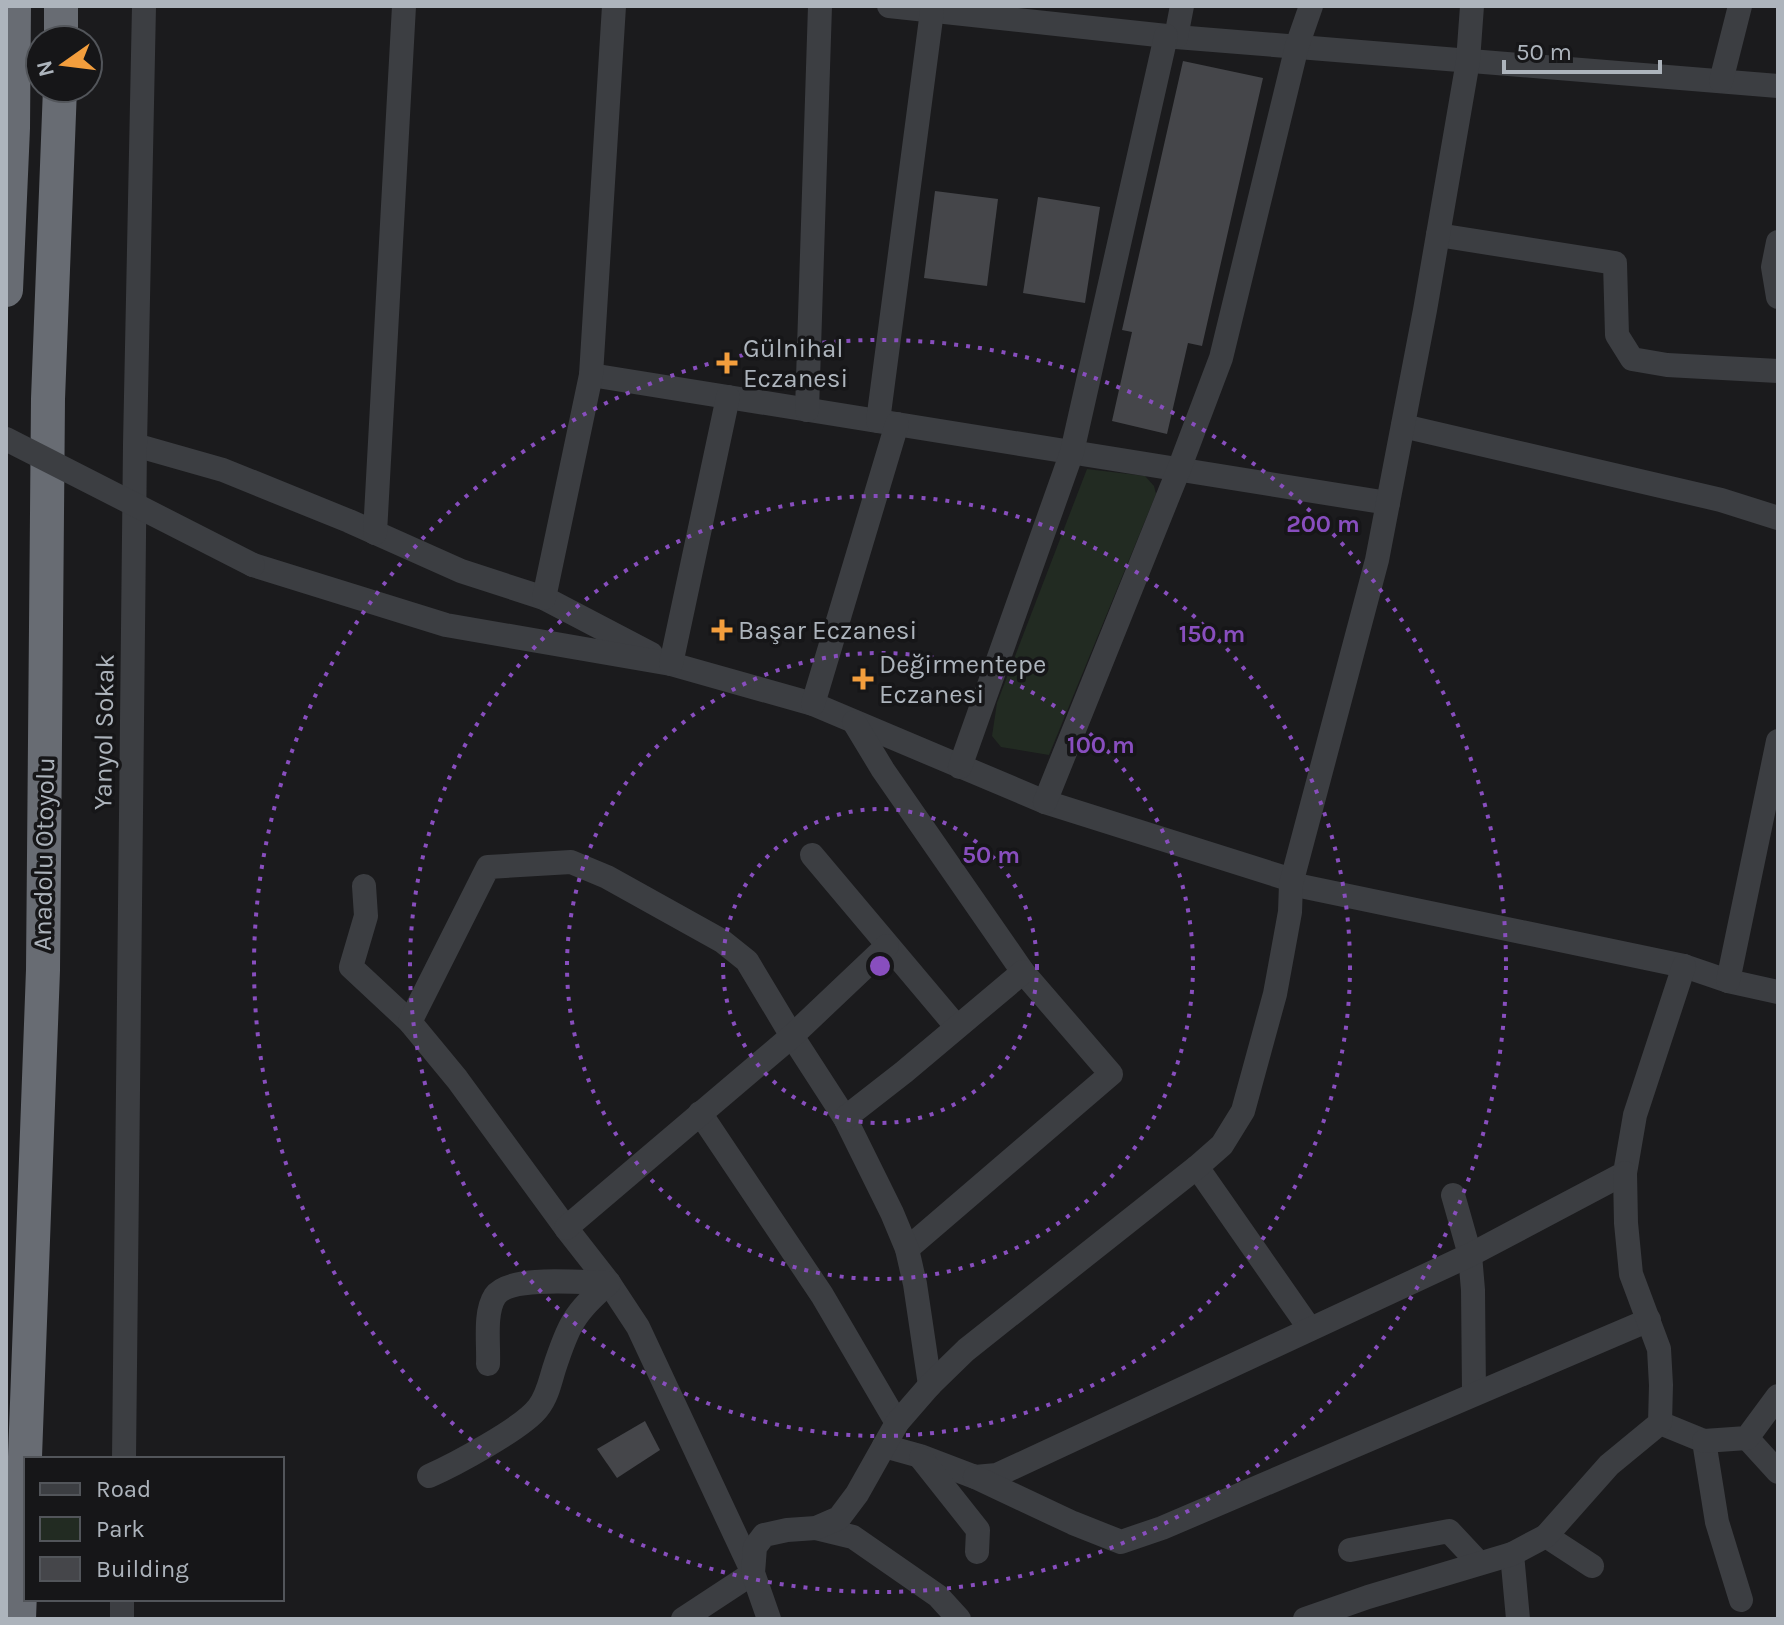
<svg xmlns="http://www.w3.org/2000/svg" width="1784" height="1625" font-family="Karla,sans-serif">
  <style>
    .green { fill: #222b22 }
    .building { fill: #45464a }
    .lines { fill: none; stroke-linecap: round; stroke-linejoin: round }
    .minor { stroke: #3c3e42; stroke-width: 24 }
    .highway { stroke: #686c73; stroke-width: 34 }
    .minor-bridge { stroke: #3c3e42; stroke-width: 24 }
    .ring { fill: none; stroke: #884ebe; stroke-width: 4; stroke-dasharray: 4 8 }
    .poi-dot { fill: #f39e3d; stroke: #161618; stroke-width: 3 }
    .labels { text-anchor: middle; dominant-baseline: central; stroke-width: 7; stroke-linejoin: round; paint-order: stroke }
    .poi-label { font-size: 26px; fill: #adb4bc; stroke: #161618; text-anchor: start }
    .street-label { font-size: 26px; fill: #adb4bc; stroke: #161618 }
    .centre { fill: #884ebe; stroke: #161618; stroke-width: 4 }
    .ring-label { font-size: 24px; text-anchor: middle; font-weight: bold; fill: #884ebe; stroke: #161618; stroke-width: 7; stroke-linejoin: round; paint-order: stroke }
  </style>
  <rect width="100%" height="100%" fill="#1b1b1d"/>
  <!-- green -->
  <polygon class="green" points="1087,469 1145,476 1154,486 1156,494 1049,755 1001,747 992,736 997,703"/>
  <!-- building -->
  <g class="building">
    <polygon points="1183,61 1263,78 1202,346 1188,343 1167,434 1112,421 1132,332 1122,330"/>
    <polygon points="935,191 998,199 987,286 924,278"/>
    <polygon points="1038,197 1100,207 1085,303 1023,293"/>
    <polygon points="645,1421 660,1450 617,1478 597,1449"/>
  </g>
  <g class="lines">
    <!-- minor -->
    <g class="minor">
      <polyline points="889,6 1176,37 1778,86"/>
      <polyline points="1176,37 1182,6"/>
      <polyline points="1721,81 1740,6"/>
      <polyline points="1438,235 1615,263 1617,335 1632,359 1667,365 1778,371"/>
      <polyline points="1778,242 1773,267 1778,297"/>
      <polyline points="591,375 1388,503"/>
      <polyline points="807,410 820,6"/>
      <polyline points="878,421 932,11"/>
      <polyline points="1403,426 1721,500 1778,518"/>
      <polyline points="135,445 223,470 349,521 461,571 544,598 651,654"/>
      <polyline points="375,533 404,6"/>
      <polyline points="253,565 446,625 671,664 813,704 1045,802 1292,880"/>
      <polyline points="544,598 591,375 614,6"/>
      <polyline points="671,664 728,397"/>
      <polyline points="813,704 897,424"/>
      <polyline points="854,722 883,770 1023,972 1111,1074 907,1249"/>
      <polyline points="960,767 1072,452 1166,36"/>
      <polyline points="1045,802 1179,469 1221,358 1297,46 1311,6"/>
      <polyline points="812,855 956,1026"/>
      <polyline points="1291,884 1684,966 1728,981 1778,992"/>
      <polyline points="364,886 366,916 351,967 410,1022 457,1079 566,1228 609,1283 638,1327 753,1573 683,1619"/>
      <polyline points="1728,981 1778,741"/>
      <polyline points="410,1022 488,867 571,862 607,877 722,941 747,961 792,1036 845,1118 892,1213 907,1249 915,1284 930,1385"/>
      <polyline points="700,1113 822,1295 897,1423"/>
      <polyline points="845,1118 904,1072 1023,972"/>
      <polyline points="1197,1167 1310,1329"/>
      <polyline points="1453,1195 1470,1255 1473,1290 1474,1393"/>
      <polyline points="566,1228 792,1036 887,946"/>
      <polyline points="1660,1423 1704,1441 1717,1522 1741,1600"/>
      <polyline points="1747,1438 1778,1472"/>
      <polyline points="1704,1441 1747,1438 1778,1396"/>
      <polyline points="884,1446 920,1456 975,1477 997,1475 1470,1255 1625,1173 1635,1115 1684,966"/>
      <polyline points="921,1458 978,1530 977,1552"/>
      <polyline points="124,1459 135,445 144,6"/>
      <path d="M 429,1476 C 454,1465 523,1428 538,1408 C 547,1397 550,1382 554,1369 C 568,1326 574,1312 609,1283 C 585,1283 510,1274 495,1296 C 484,1313 489,1344 488,1364"/>
      <polyline points="975,1477 1073,1523 1121,1542 1162,1528 1649,1320"/>
      <polyline points="816,1528 853,1537 938,1596 959,1619"/>
      <polyline points="1546,1536 1592,1566"/>
      <polyline points="1350,1550 1449,1531 1478,1562"/>
      <polyline points="1512,1554 1518,1619"/>
      <polyline points="122,1619 122,1599"/>
      <polyline points="769,1619 753,1573 755,1547 764,1535 787,1530 816,1528 839,1518 857,1494 897,1423 930,1385 966,1350 1197,1167 1222,1145 1243,1111 1275,994 1290,912 1291,884 1377,560 1425,310 1468,61 1472,6"/>
      <polyline points="1305,1619 1368,1597 1512,1554 1546,1536 1609,1465 1660,1423 1661,1385 1659,1349 1631,1274 1626,1223 1625,1173"/>
    </g>
    <!-- highway -->
    <g class="highway">
      <polyline points="61,40 61,6"/>
      <polyline points="6,290 13,128 14,6"/>
      <polyline points="19,1619 43,970 48,399 60,88"/>
    </g>
    <!-- minor-bridge -->
    <polyline class="minor-bridge" points="6,439 253,565"/>
  </g>
  <!-- distance rings -->
  <g class="ring">
    <circle cx="880" cy="966" r="157"/>
    <circle cx="880" cy="966" r="313"/>
    <circle cx="880" cy="966" r="470"/>
    <circle cx="880" cy="966" r="626"/>
  </g>
  <!-- markers -->
  <g class="poi-dot">
    <path d="M723 351h8v8h8v8h-8v8h-8v-8h-8v-8h8z"/>
    <path d="M718 618h8v8h8v8h-8v8h-8v-8h-8v-8h8z"/>
    <path d="M859 667h8v8h8v8h-8v8h-8v-8h-8v-8h8z"/>
  </g>
  <g class="labels">
    <!-- poi labels -->
    <g class="poi-label">
      <text x="743" y="348">Gülnihal<tspan x="743" dy="30">Eczanesi</tspan></text>
      <text x="738" y="630">Başar Eczanesi</text>
      <text x="879" y="664">Değirmentepe<tspan x="879" dy="30">Eczanesi</tspan></text>
    </g>
    <!-- street labels -->
    <g class="street-label">
      <text transform="translate(104 732) rotate(-89)">Yanyol Sokak</text>
      <text transform="translate(44 854) rotate(-89)">Anadolu Otoyolu</text>
    </g>
  </g>
  <circle cx="880" cy="966" r="12" class="centre"/>
  <g class="ring-label">
    <text x="1323" y="532">200 m</text>
    <text x="1212" y="642">150 m</text>
    <text x="1101" y="753">100 m</text>
    <text x="991" y="863">50 m</text>
  </g>
  <!-- border -->
  <rect width="1784" height="1625" fill="none" stroke="#adb4bc" stroke-width="16"/>
  <!-- legend -->
  <rect x="24" y="1457" width="260" height="144" fill="#161618" stroke="#52555a" stroke-width="2"/>
  <rect x="40" y="1483" width="40" height="12" fill="#3c3e42" stroke="#52555a" stroke-width="2"/>
  <text x="96" y="1497" font-size="24" fill="#adb4bc">Road</text>
  <rect x="40" y="1517" width="40" height="24" fill="#222b22" stroke="#52555a" stroke-width="2"/>
  <text x="96" y="1537" font-size="24" fill="#adb4bc">Park</text>
  <rect x="40" y="1557" width="40" height="24" fill="#45464a" stroke="#52555a" stroke-width="2"/>
  <text x="96" y="1577" font-size="24" fill="#adb4bc">Building</text>
  <!-- north arrow -->
  <g transform="translate(64 64) rotate(256)"><circle r="38" fill="#161618" stroke="#52555a" stroke-width="2"/>
  <path d="M0-6L14 30L0 20L-14 30Z" fill="#f39e3d"/>
  <text y="-12" font-size="22" font-weight="bold" text-anchor="middle" fill="#adb4bc">N</text>
  </g>
  <!-- scale -->
  <path d="M1504 60v12h156v-12" fill="none" stroke="#adb4bc" stroke-width="4"/>
  <text x="1516" y="60" font-size="24" fill="#adb4bc" stroke="#161618" stroke-width="6" paint-order="stroke">50 m</text>
</svg>
